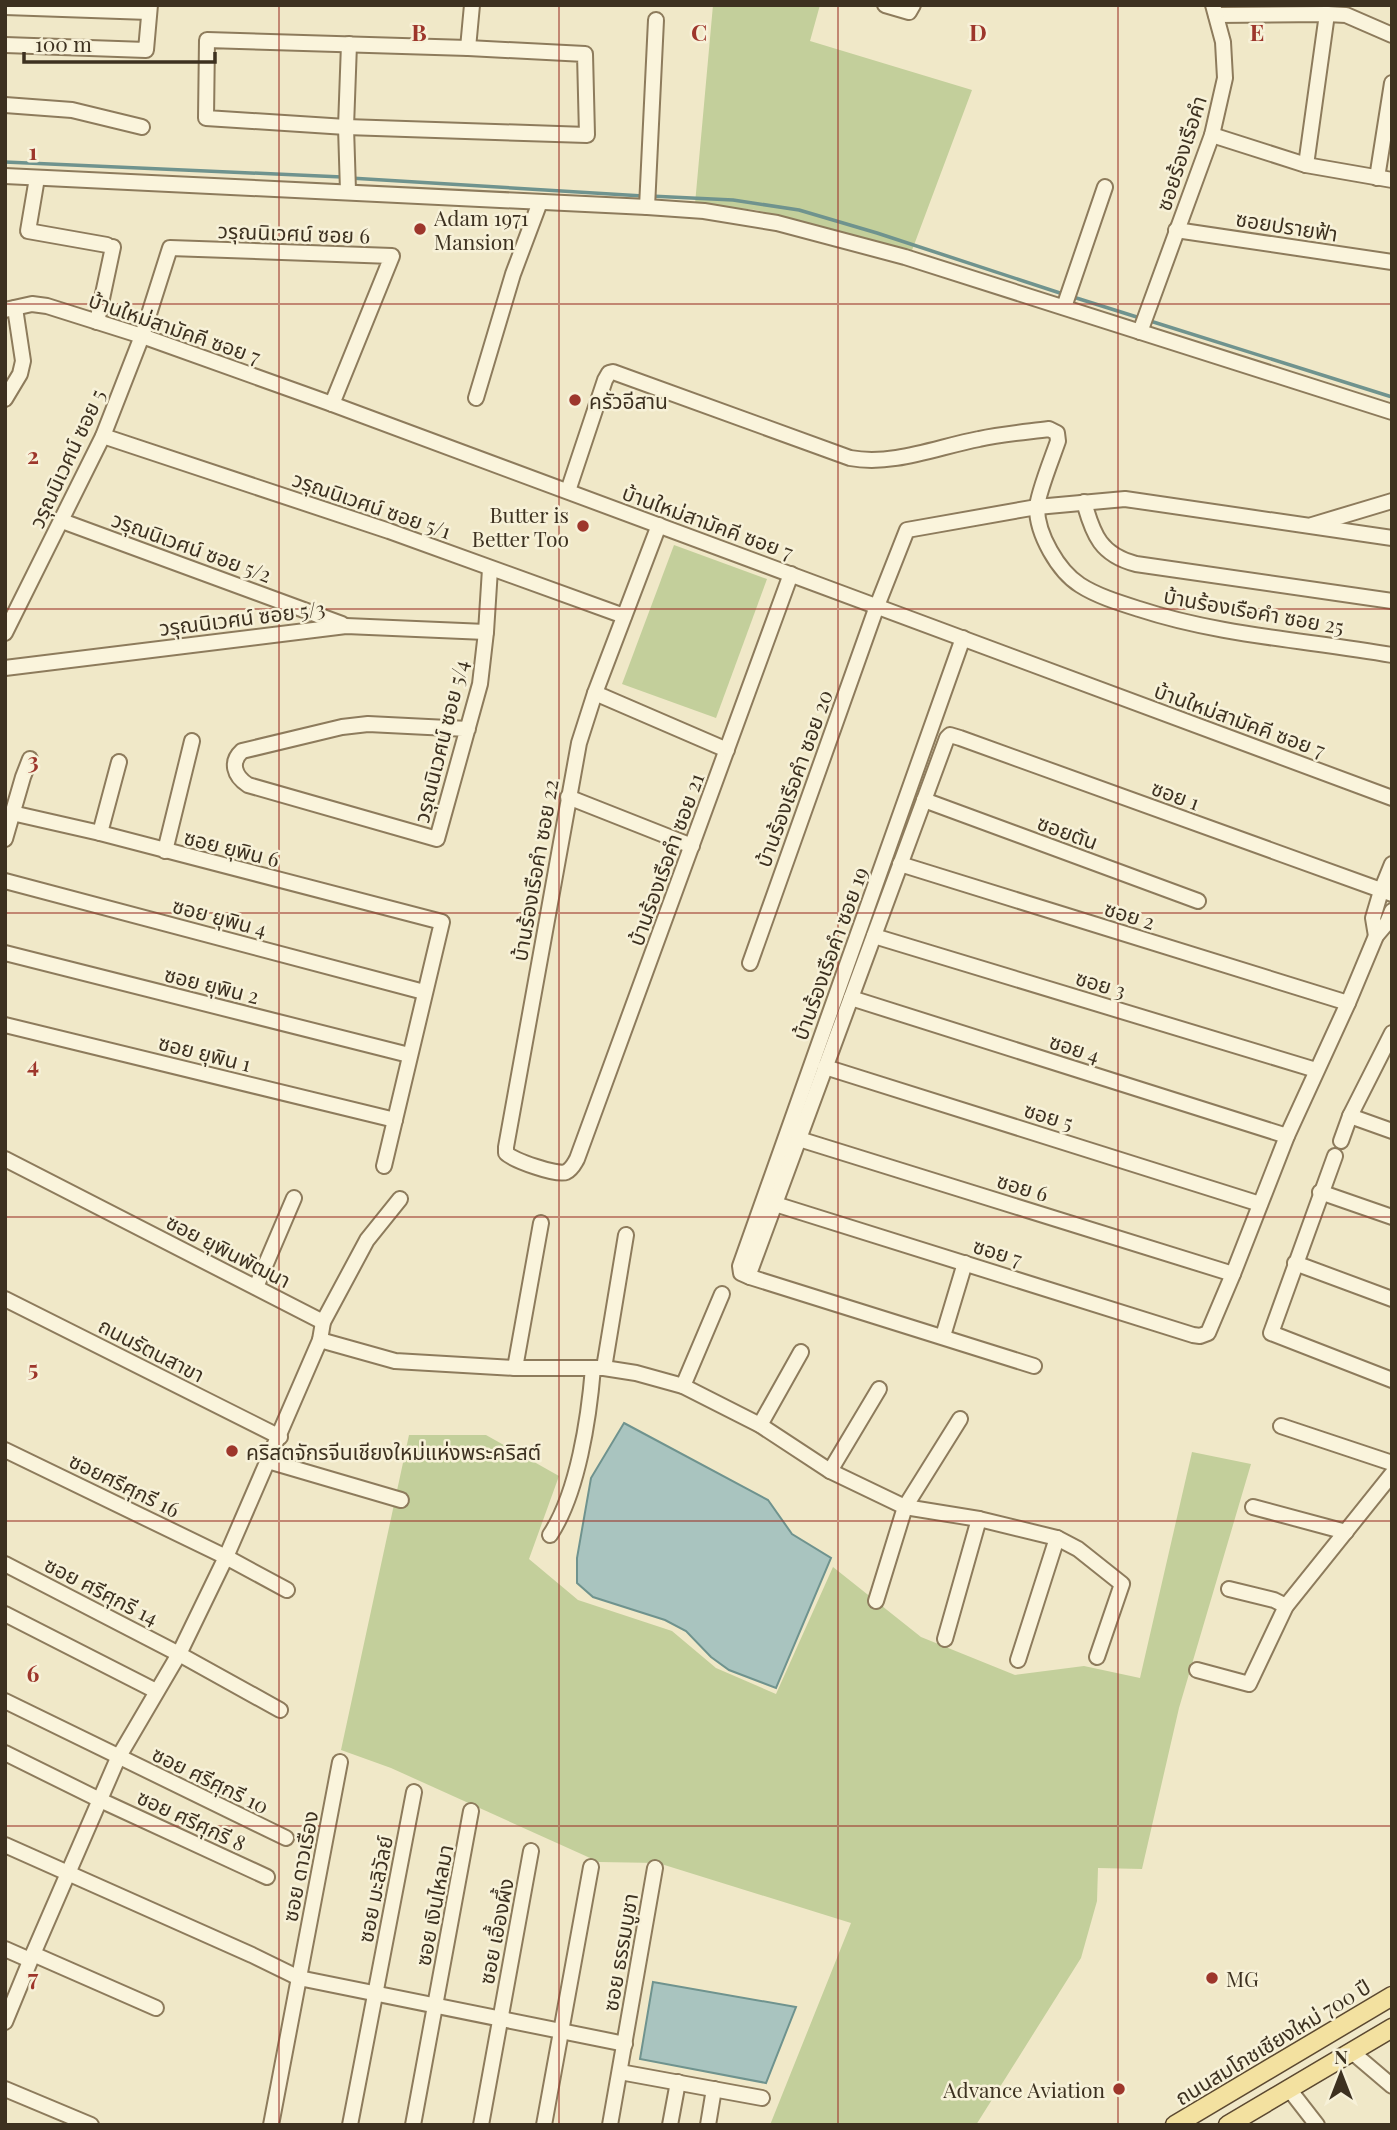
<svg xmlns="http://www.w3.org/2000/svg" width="1397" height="2130" font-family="'Playfair Display','Noto Sans Thai',serif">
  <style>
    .green { fill: #c3cf9b }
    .water { fill: #a9c4bf; stroke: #6f938e; stroke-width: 2 }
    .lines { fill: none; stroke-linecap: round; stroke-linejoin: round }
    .stream { stroke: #6f938e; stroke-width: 3.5 }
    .minor-casing { stroke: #8d7b5c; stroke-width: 18 }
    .major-casing { stroke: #5b4830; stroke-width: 21 }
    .minor { stroke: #faf4dc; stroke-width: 14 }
    .major { stroke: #f3e1a0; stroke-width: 18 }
    .grid { fill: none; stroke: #9d362b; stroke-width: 2; stroke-opacity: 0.55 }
    .poi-dot { fill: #9d362b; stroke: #f7f1d8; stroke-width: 2.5 }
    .labels { text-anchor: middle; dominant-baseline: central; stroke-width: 5; stroke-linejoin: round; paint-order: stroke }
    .street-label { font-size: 21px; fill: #3d3120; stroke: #f7f1d8 }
    .poi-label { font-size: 21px; fill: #3d3120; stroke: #f7f1d8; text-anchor: start }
    .grid-label { font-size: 23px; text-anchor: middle; font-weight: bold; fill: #9d362b; stroke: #f7f1d8; stroke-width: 5; stroke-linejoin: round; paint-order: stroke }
  </style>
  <rect width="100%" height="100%" fill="#f0e8c8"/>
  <!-- green -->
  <g class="green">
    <polygon points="713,5 820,5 810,41 972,90 911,253 813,224 756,210 695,204"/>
    <polygon points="674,545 767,579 716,718 622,684"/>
    <polygon points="409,1435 486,1435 559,1476 529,1559 578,1600 672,1631 716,1668 776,1694 833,1567 921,1637 1015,1675 1084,1666 1140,1678 1192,1452 1251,1464 1179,1708 1142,1869 1098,1868 1097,1901 1081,1958 976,2125 770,2125 851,1923 658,1863 599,1862 391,1768 341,1750"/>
  </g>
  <!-- water -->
  <g class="water">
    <polygon points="624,1423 768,1500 792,1534 831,1558 776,1688 729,1670 711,1657 686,1631 665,1620 593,1597 577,1583 577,1558 591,1478"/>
    <polygon points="653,1982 796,2007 766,2083 640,2059"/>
  </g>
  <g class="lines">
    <!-- stream -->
    <g class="stream">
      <polyline points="5,162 342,177"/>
      <polyline points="350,178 643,196"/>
      <polyline points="650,196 733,200 799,210 877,233 1063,294"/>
      <polyline points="1070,296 1140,318"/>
      <polyline points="1147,320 1392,397"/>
    </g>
    <!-- minor casing -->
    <g class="minor-casing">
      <g id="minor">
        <polyline points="885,5 909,12 913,5"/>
        <polyline points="5,7 149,12"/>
        <polyline points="1216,15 1327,14 1346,15 1392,35"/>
        <polygon points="207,40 468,48 585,54 587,135 346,127 206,118"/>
        <polyline points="5,45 146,50 150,5"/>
        <polyline points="468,48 472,5"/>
        <polyline points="5,105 72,110 142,127"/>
        <polyline points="1212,135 1306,165 1392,180"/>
        <polyline points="1306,165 1327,14"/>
        <polyline points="5,176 647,207 704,211 777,223 905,257 1392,412"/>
        <polyline points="37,178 28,231 107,245"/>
        <polyline points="1377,178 1392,83"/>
        <polyline points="348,191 346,127 349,44"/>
        <polyline points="647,207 656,20"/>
        <polyline points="1176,230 1392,262"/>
        <polyline points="1064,307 1105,187"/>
        <polyline points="5,310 32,304 47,306 142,336 332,404 1392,798"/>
        <polyline points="97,322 113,247"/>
        <polyline points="1140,332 1212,135 1225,78 1223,42 1213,5"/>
        <polyline points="476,398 513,274 540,202"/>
        <polyline points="5,399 20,374 23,361 15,308"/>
        <polyline points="103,436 389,531 624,616"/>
        <path d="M 568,491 L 605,380 L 609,373 L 613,372 L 850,458 C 893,466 937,447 979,439 C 1002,434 1026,432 1049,429 L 1057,433 L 1058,441 C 1053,456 1037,495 1037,508 C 1037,534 1058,571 1080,585 C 1097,596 1120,603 1139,609 C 1221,636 1307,640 1392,655"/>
        <path d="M 1084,502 C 1093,535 1101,555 1136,564 L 1392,601"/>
        <polyline points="62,521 342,624"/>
        <path d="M 659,525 L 595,693 L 579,743 L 506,1147 L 506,1153 C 513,1160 557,1176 566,1172 C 572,1169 574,1164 577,1159 L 791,574"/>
        <polyline points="1312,525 1392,501"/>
        <polyline points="5,633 103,436 142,336 170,248 392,256 332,404"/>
        <polyline points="5,668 346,626 486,632"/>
        <polyline points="595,693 727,750"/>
        <path d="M 468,729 L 368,724 L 342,727 L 242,751 C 230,762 234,776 248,785 L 437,839 L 480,684 L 486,632 L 490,569"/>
        <polyline points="568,797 692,846"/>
        <polyline points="924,800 1198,901"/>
        <polyline points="12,813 100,833 442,922 384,1166"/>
        <polyline points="100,833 119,762"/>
        <polyline points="5,839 23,777 30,759"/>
        <polyline points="165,851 192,741"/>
        <polyline points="900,864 1348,1003"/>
        <polyline points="5,881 424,992"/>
        <polyline points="874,936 1316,1070"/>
        <polyline points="1376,936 1373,918 1381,891 1392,864"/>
        <polyline points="5,953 409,1055"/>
        <polyline points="750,963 877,606 907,530 1037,507 1125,499 1392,538"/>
        <polyline points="851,998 1287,1136"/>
        <polyline points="5,1025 395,1120"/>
        <polyline points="825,1067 1260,1204"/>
        <polyline points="1350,1116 1392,1131"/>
        <polyline points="799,1139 1233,1274"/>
        <polyline points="1341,1141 1350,1116 1392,1033"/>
        <polyline points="1335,1156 1271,1333 1392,1380"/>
        <polyline points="5,1159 323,1322"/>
        <polyline points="1320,1192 1392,1217"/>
        <polyline points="775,1204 1193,1335 1200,1336 1208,1333 1233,1274 1287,1136 1348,1003 1376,936 1387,923 1392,911"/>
        <polyline points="1295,1263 1392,1299"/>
        <polyline points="750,1277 741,1273 740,1266 963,638"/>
        <polyline points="256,1287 294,1198"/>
        <polyline points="5,1299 280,1437"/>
        <polyline points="943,1336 965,1263"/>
        <polyline points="320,1340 395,1361 515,1368 604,1368 636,1373 683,1386 760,1425 830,1471 905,1507 979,1519 1057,1538 1078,1549 1122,1584 1097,1657"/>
        <polyline points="1034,1366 750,1277 749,1274 947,738 950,735 960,738 1392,894"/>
        <polyline points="515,1368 541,1223"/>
        <polyline points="604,1368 626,1235"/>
        <polyline points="683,1386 722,1294"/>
        <polyline points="760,1425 801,1352"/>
        <polyline points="1281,1426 1392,1463"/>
        <polyline points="5,1450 226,1557 287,1590"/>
        <polyline points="268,1461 401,1500"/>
        <polyline points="830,1471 879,1389"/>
        <polyline points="1253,1507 1346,1532"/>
        <path d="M 550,1535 C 578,1493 589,1417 593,1368"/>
        <polyline points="5,1564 179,1654 280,1710"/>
        <polyline points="1229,1589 1274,1600 1286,1606"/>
        <polyline points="876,1601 905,1507 960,1419"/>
        <polyline points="5,1614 156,1691"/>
        <polyline points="945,1639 979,1519"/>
        <polyline points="1018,1660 1057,1538"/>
        <polyline points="1197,1670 1249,1684 1286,1606 1392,1474"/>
        <polyline points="5,1701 286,1838"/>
        <polyline points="5,1753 100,1800 267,1877"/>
        <polyline points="5,1845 252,1955 299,1978 625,2044"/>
        <polyline points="5,1949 30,1960"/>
        <polyline points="33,1954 156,2008"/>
        <polyline points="5,2022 33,1954 118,1758 179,1654 226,1557 320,1340 323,1322 367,1240 400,1199"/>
        <polyline points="1352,2052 1392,2086"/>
        <polyline points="620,2072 762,2098"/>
        <polyline points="5,2089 91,2125"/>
        <polyline points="1289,2089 1317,2125"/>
        <polyline points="271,2125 340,1762"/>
        <polyline points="350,2125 414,1792"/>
        <polyline points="413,2125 471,1811"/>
        <polyline points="481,2125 531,1851"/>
        <polyline points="544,2125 591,1867"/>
        <polyline points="610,2125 655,1868"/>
        <polyline points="670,2125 678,2082"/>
        <polyline points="708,2125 714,2089"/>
      </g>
    </g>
    <!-- major casing -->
    <g class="major-casing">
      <g id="major">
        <polyline points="1175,2125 1392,1996"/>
        <polyline points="1228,2125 1392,2028"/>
      </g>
    </g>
    <!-- minor -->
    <use href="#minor" class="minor"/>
    <!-- major -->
    <use href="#major" class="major"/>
  </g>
  <!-- grid -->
  <path class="grid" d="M 279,5 L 279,2125M 559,5 L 559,2125M 838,5 L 838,2125M 1118,5 L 1118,2125M 5,304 L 1392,304M 5,609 L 1392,609M 5,913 L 1392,913M 5,1217 L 1392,1217M 5,1521 L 1392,1521M 5,1826 L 1392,1826"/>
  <!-- markers -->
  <g class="poi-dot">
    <circle cx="420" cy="229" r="7"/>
    <circle cx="575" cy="400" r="7"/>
    <circle cx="583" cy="526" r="7"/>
    <circle cx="232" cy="1451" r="7"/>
    <circle cx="1212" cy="1978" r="7"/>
    <circle cx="1119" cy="2089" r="7"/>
  </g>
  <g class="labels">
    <!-- street labels -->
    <g class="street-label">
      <text transform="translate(1180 153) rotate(-72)">ซอยร้องเรือคำ</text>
      <text transform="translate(1287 225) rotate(9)">ซอยปรายฟ้า</text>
      <text transform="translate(294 232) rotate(2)">วรุณนิเวศน์ ซอย 6</text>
      <text transform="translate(175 327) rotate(19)">บ้านใหม่สามัคคี ซอย 7</text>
      <text transform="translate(66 458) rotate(-65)">วรุณนิเวศน์ ซอย 5</text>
      <text transform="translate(372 504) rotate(19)">วรุณนิเวศน์ ซอย 5/1</text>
      <text transform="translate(708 521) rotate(20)">บ้านใหม่สามัคคี ซอย 7</text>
      <text transform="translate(192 546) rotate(20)">วรุณนิเวศน์ ซอย 5/2</text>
      <text transform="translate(1254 610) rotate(10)">บ้านร้องเรือคำ ซอย 25</text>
      <text transform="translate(242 617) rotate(-7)">วรุณนิเวศน์ ซอย 5/3</text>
      <text transform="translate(1240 719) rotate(20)">บ้านใหม่สามัคคี ซอย 7</text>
      <text transform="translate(440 741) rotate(-76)">วรุณนิเวศน์ ซอย 5/4</text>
      <text transform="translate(793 778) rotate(-70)">บ้านร้องเรือคำ ซอย 20</text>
      <text transform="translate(1176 794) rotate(20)">ซอย 1</text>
      <text transform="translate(1068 831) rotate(20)">ซอยตัน</text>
      <text transform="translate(232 847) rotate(14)">ซอย ยุพิน 6</text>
      <text transform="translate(665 859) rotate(-70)">บ้านร้องเรือคำ ซอย 21</text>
      <text transform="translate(534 870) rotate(-80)">บ้านร้องเรือคำ ซอย 22</text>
      <text transform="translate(1130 914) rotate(17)">ซอย 2</text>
      <text transform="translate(220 916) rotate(15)">ซอย ยุพิน 4</text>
      <text transform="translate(829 953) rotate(-70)">บ้านร้องเรือคำ ซอย 19</text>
      <text transform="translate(1101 983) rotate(17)">ซอย 3</text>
      <text transform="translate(212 984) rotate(14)">ซอย ยุพิน 2</text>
      <text transform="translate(1075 1047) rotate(18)">ซอย 4</text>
      <text transform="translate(205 1052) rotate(14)">ซอย ยุพิน 1</text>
      <text transform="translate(1049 1115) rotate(17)">ซอย 5</text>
      <text transform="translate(1023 1186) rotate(17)">ซอย 6</text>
      <text transform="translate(229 1250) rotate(27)">ซอย ยุพินพัฒนา</text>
      <text transform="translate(998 1251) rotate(17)">ซอย 7</text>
      <text transform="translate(152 1349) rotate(27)">ถนนรัตนสาขา</text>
      <text transform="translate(125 1484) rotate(26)">ซอยศรีศุกรี 16</text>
      <text transform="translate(102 1590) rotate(27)">ซอย ศรีศุกรี 14</text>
      <text transform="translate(211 1779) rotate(26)">ซอย ศรีศุกรี 10</text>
      <text transform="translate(192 1819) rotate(25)">ซอย ศรีศุกรี 8</text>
      <text transform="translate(299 1866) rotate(-79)">ซอย ดาวเรือง</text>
      <text transform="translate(374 1889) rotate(-79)">ซอย มะลิวัลย์</text>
      <text transform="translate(433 1905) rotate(-79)">ซอย เงินไหลมา</text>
      <text transform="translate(495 1931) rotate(-79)">ซอย เอื้องผึ้ง</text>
      <text transform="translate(619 1952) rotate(-80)">ซอย ธรรมบูชา</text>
      <text transform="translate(1272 2041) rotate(-31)">ถนนสมโภชเชียงใหม่ 700 ปี</text>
    </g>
    <!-- poi labels -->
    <g class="poi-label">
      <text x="434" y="217">Adam 1971<tspan x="434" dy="24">Mansion</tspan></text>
      <text x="589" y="400">ครัวอีสาน</text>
      <text x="569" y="514" text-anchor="end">Butter is<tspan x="569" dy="24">Better Too</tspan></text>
      <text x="246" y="1451">คริสตจักรจีนเชียงใหม่แห่งพระคริสต์</text>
      <text x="1226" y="1978">MG</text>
      <text x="1105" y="2089" text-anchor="end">Advance Aviation</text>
    </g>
  </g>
  <g class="grid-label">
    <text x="419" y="41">B</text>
    <text x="699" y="41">C</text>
    <text x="978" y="41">D</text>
    <text x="1257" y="41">E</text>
    <text x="33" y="160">1</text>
    <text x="33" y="464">2</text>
    <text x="33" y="769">3</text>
    <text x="33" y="1073">4</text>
    <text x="33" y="1377">5</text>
    <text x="33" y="1682">6</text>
    <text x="33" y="1986">7</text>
  </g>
  <!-- border -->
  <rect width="1397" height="2130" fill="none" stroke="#3d3120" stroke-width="14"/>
  <!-- north arrow -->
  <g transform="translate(1341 2074)" stroke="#f7f1d8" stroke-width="5" paint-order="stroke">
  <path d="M0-5L12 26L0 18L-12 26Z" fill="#3d3120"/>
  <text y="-10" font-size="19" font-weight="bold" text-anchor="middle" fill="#3d3120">N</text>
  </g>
  <!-- scale -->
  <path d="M24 52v10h191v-10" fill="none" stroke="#3d3120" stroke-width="3.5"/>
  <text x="35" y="52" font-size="21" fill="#3d3120" stroke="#f7f1d8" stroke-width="5" paint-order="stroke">100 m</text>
</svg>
